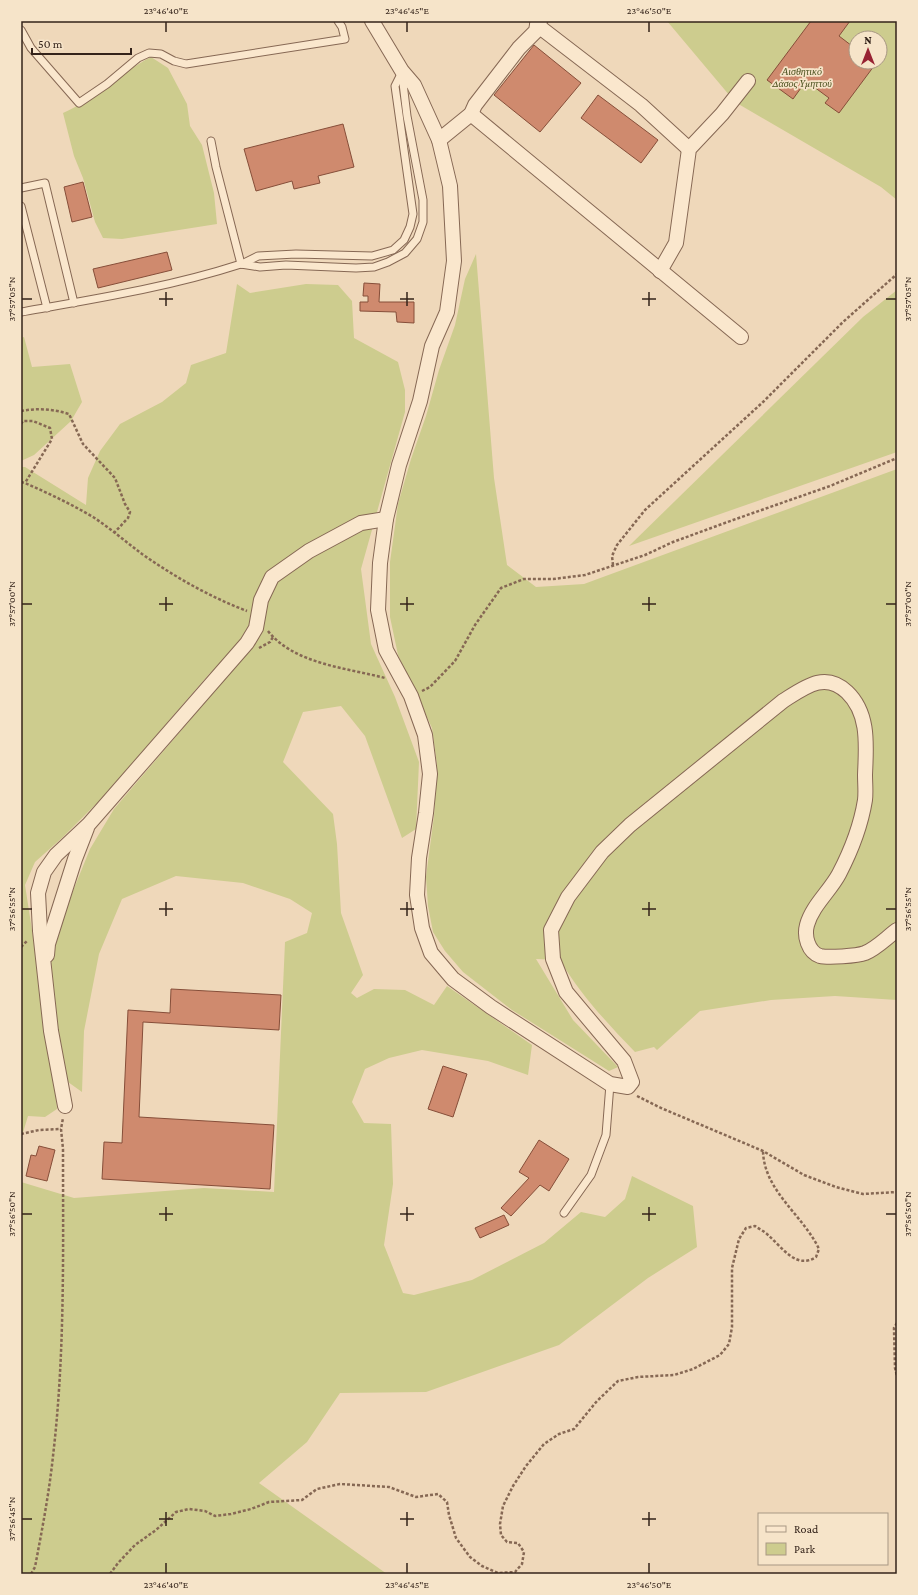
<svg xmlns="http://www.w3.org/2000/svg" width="918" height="1595" font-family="'Crimson Pro',serif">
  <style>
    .green { fill: #cdcc8e; fill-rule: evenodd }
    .building { fill: #cf8a6e; stroke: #864e39 }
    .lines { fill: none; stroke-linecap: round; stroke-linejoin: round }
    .service-casing { stroke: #866854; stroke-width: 9 }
    .minor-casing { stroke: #866854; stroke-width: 16 }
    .path { stroke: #866854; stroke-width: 2.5; stroke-dasharray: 3 2; stroke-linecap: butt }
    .service { stroke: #fae7cd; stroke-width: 7 }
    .minor { stroke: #fae7cd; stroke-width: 14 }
    .ticks { fill: none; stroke: #34231a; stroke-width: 1.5 }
    .labels { text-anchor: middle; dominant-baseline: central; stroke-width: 3.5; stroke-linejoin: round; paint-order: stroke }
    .park-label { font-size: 10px; font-style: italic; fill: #4b511f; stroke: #f6e4c9 }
    .neatline { fill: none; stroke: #34231a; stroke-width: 1.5 }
    .ticks-label { font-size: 10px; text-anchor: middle; fill: #34231a }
  </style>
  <rect width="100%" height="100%" fill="#efd8ba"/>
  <!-- green -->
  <g class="green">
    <path d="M 667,21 L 897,21 L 897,200 L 881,187 L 735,102 ZM 856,38 L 880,38 L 880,62 L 856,62 Z"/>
    <path d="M 151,57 L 168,68 L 187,104 L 190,126 L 202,145 L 214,193 L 217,224 L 122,239 L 103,238 L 95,222 L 83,178 L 74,156 L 63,113 C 95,99 120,73 151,57 Z"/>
    <path d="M 476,254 L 494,478 L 507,565 L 536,587 L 584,584 L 897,469 L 897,1000 L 835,996 L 771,1000 L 700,1011 L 657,1050 L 654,1047 L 635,1052 C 607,1023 580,994 560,960 L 536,959 L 573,1020 L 618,1067 L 609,1071 L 512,1010 L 463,972 L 445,951 L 433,932 L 428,906 L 426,877 L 434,816 L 437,765 L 432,728 L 398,655 L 390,617 L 390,562 L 398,504 L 411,459 L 426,416 L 439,370 L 455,325 L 465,279 Z"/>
    <polygon points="237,284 250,293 306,284 338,285 352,301 354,338 398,362 405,390 405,412 361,569 371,644 395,697 419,762 416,829 402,838 365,736 341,706 303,712 283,762 333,814 337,844 341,913 363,975 351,993 357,998 374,989 405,990 434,1005 447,986 532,1045 528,1075 488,1061 422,1050 389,1058 365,1069 352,1102 364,1123 391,1124 393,1184 384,1245 403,1293 414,1295 472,1280 544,1243 581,1212 605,1217 625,1199 632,1176 693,1206 697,1247 648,1278 559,1345 426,1392 340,1393 307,1442 259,1483 387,1574 21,1574 21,1182 74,1198 204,1188 274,1192 285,942 307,933 312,913 290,899 243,883 176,876 122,899 99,954 84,1031 82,1092 68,1082 55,1021 50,969 55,941 64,913 90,849 114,809 220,685 210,673 103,797 63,837 35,862 25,885 55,1079 57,1109 45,1117 28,1116 21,1139 21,467 25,467 86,505 88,478 100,451 120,424 162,402 186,383 191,365 226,353"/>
    <polygon points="897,290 897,452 629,546 863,317"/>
    <polygon points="24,337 32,367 70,364 82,402 71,421 34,455 21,461 21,338"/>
  </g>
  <!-- building -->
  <g class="building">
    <polygon points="811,21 850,21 839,36 856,49 856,62 877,62 839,113 825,103 829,98 806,81 793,99 767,80"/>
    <polygon points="534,45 581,83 540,132 494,95"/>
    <polygon points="598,95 658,140 641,163 581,118"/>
    <polygon points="343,124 354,167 318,176 320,183 294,189 292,181 256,191 244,149"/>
    <polygon points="83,182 92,217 72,222 64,187"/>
    <polygon points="167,252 172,270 98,288 93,269"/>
    <polygon points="364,283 380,284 379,302 414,302 414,323 397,322 396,312 360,311 360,302 368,302 368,296 363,296"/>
    <polygon points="171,989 281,995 279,1030 143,1022 139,1117 274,1125 270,1189 102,1179 104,1142 122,1143 128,1010 170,1013"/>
    <polygon points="443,1066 467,1074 453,1117 428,1109"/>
    <polygon points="539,1140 569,1159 549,1191 540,1185 511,1216 501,1208 529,1178 519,1172"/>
    <polygon points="39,1146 55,1150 47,1181 26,1176 31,1155 36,1156"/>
    <polygon points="504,1215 509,1225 480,1238 475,1228"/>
  </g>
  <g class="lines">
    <!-- service casing -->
    <g class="service-casing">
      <g id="service">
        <polyline points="21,30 31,48 79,103 107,84 138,58 149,53 161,54 174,61 186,64 345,39 342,27 338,21"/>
        <polyline points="21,188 45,183 74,303"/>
        <polyline points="21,206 47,308"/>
        <polyline points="241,264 260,267 286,265 356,268 374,267 388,262 405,253 417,239 423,222 423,200 407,116 402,75"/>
        <polyline points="242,264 258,256 296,254 372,256 393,250 404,240 410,227 413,214 395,86 402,72"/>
        <path d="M 21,312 C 95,299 170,287 241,264 L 216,167 L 211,141"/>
        <polyline points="564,1213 591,1175 606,1135 610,1084"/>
      </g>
    </g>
    <!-- minor casing -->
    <g class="minor-casing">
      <g id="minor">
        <path d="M 372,21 L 402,71 L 414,85 L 439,140 L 450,186 L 454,261 L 447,312 L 432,346 L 420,401 L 399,465 L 386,519 L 380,563 L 378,610 L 386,650 L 411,696 L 425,735 L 430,774 L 426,813 L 419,858 L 417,895 L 422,928 L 431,953 L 453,979 L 491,1007 L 610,1084 L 628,1087 L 632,1082 L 624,1061 L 566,992 L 553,959 L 551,930 L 568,897 L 602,852 L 630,825 L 783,701 C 805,687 825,671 847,692 C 870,714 866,747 865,775 C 865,783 866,792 865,800 C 861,825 851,851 839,874 C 830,891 812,906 807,925 C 804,936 808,952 820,956 C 828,958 857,956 865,953 C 877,948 886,938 897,930"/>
        <polyline points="537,25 641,105 689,149"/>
        <polyline points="471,114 741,337"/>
        <polyline points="439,140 471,114 475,105 519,48 536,31 537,25 540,21"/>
        <polyline points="660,271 676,243 689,149 722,114 748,81"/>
        <polyline points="47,955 48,944 75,859 87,828"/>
        <polyline points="65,1106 51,1031 40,931 38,893 44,872 56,855 89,824 247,643 256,628 261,600 272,577 309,551 361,523 386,519"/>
      </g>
    </g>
    <!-- path -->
    <g class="path">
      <path d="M 21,411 C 37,408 53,409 69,414 L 83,444 L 115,478 L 125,504 L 130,512 L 128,518 L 114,533"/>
      <polyline points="21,424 23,421 33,421 50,428 52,439 25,483"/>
      <path d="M 21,482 L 25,483 C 48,493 71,504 93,517 C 110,528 126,542 142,554 C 175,577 210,597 247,611"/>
      <polyline points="613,565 612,556 617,545 645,510 763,402 843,322 897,274"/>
      <path d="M 268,631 C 294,664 347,668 385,678"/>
      <polyline points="259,648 270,642 273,637"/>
      <polyline points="422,691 430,687 455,661 475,625 501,588 524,579 553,579 585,575 645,555 673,542 733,520 830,486 897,458"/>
      <polyline points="21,947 27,941"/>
      <polyline points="637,1096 661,1108 763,1151 804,1175 836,1187 863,1194 897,1192"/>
      <polyline points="21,1134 39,1130 61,1129"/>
      <polyline points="897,1323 894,1328 895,1368 897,1376"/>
      <path d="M 31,1574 L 35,1567 C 42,1530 49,1494 53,1456 C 65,1354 63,1252 63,1149 L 61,1129 L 63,1118"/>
      <path d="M 110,1574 L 118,1563 L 135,1545 L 156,1530 L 176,1512 L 189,1509 L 205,1511 L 215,1516 L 231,1514 L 251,1509 L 269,1502 L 302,1500 L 317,1489 L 340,1484 L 389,1487 L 416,1497 L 438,1494 L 447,1502 L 449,1515 L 456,1538 L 470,1557 L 482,1566 L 498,1573 L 515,1572 L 522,1564 L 524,1552 L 518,1543 L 507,1542 L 501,1535 L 500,1524 L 503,1506 L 513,1486 L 526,1466 L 544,1444 L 559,1434 L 574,1429 L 597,1401 L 618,1381 L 638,1377 L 674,1375 L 693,1369 L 720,1355 L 729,1344 L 732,1327 L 732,1268 L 739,1239 L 746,1228 L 755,1226 C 759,1229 764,1231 768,1235 C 782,1247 796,1270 816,1257 L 819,1249 C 803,1215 764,1191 763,1151"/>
    </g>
    <!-- service -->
    <use href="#service" class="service"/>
    <!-- minor -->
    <use href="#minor" class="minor"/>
  </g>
  <!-- ticks -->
  <path class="ticks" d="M 166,22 L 166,32M 407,22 L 407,32M 649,22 L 649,32M 166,292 L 166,306M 407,292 L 407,306M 649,292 L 649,306M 22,299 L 32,299M 159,299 L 173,299M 400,299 L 414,299M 642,299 L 656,299M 886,299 L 896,299M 166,597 L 166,611M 407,597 L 407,611M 649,597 L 649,611M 22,604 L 32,604M 159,604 L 173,604M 400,604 L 414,604M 642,604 L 656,604M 886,604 L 896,604M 166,902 L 166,916M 407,902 L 407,916M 649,902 L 649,916M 22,909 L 32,909M 159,909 L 173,909M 400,909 L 414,909M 642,909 L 656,909M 886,909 L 896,909M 166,1207 L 166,1221M 407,1207 L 407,1221M 649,1207 L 649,1221M 22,1214 L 32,1214M 159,1214 L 173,1214M 400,1214 L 414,1214M 642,1214 L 656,1214M 886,1214 L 896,1214M 166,1512 L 166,1526M 407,1512 L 407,1526M 649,1512 L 649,1526M 22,1519 L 32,1519M 159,1519 L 173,1519M 400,1519 L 414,1519M 642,1519 L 656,1519M 166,1563 L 166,1573M 407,1563 L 407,1573M 649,1563 L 649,1573"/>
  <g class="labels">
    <!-- park labels -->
    <g class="park-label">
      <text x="802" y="71">Αισθητικό<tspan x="802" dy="12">Δάσος Υμηττού</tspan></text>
    </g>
  </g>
  <!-- border -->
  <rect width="918" height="1595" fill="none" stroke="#f6e4c9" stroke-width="44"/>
  <!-- legend -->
  <rect x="758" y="1513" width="130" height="52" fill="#f6e4c9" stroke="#a89783"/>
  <rect x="766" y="1526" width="20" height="6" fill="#fae7cd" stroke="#a89783"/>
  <text x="794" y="1533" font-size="12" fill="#34231a">Road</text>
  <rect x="766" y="1543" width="20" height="12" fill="#cdcc8e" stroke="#a89783"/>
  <text x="794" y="1553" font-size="12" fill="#34231a">Park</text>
  <!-- north arrow -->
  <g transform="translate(868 50)"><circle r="19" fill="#f6e4c9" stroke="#a89783"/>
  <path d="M0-3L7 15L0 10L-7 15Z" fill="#972232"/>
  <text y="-6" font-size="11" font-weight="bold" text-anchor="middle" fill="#34231a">N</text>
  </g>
  <!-- scale -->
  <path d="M32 48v6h99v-6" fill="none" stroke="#34231a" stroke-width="2"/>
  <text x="38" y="48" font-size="12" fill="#34231a" stroke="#f6e4c9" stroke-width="3" paint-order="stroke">50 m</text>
  <rect x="22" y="22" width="874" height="1551" class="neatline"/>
  <g class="ticks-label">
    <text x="166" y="14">23°46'40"E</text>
    <text x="407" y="14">23°46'45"E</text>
    <text x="649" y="14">23°46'50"E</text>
    <text transform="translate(11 299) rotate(-90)" y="4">37°57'05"N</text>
    <text transform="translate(907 299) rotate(-90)" y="4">37°57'05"N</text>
    <text transform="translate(11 604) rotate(-90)" y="4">37°57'00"N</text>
    <text transform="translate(907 604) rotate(-90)" y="4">37°57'00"N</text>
    <text transform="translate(11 909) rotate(-90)" y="4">37°56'55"N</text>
    <text transform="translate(907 909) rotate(-90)" y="4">37°56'55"N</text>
    <text transform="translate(11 1214) rotate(-90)" y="4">37°56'50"N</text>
    <text transform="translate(907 1214) rotate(-90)" y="4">37°56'50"N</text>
    <text transform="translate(11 1519) rotate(-90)" y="4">37°56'45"N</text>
    <text x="166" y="1588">23°46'40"E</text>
    <text x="407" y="1588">23°46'45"E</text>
    <text x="649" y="1588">23°46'50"E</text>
  </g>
</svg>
